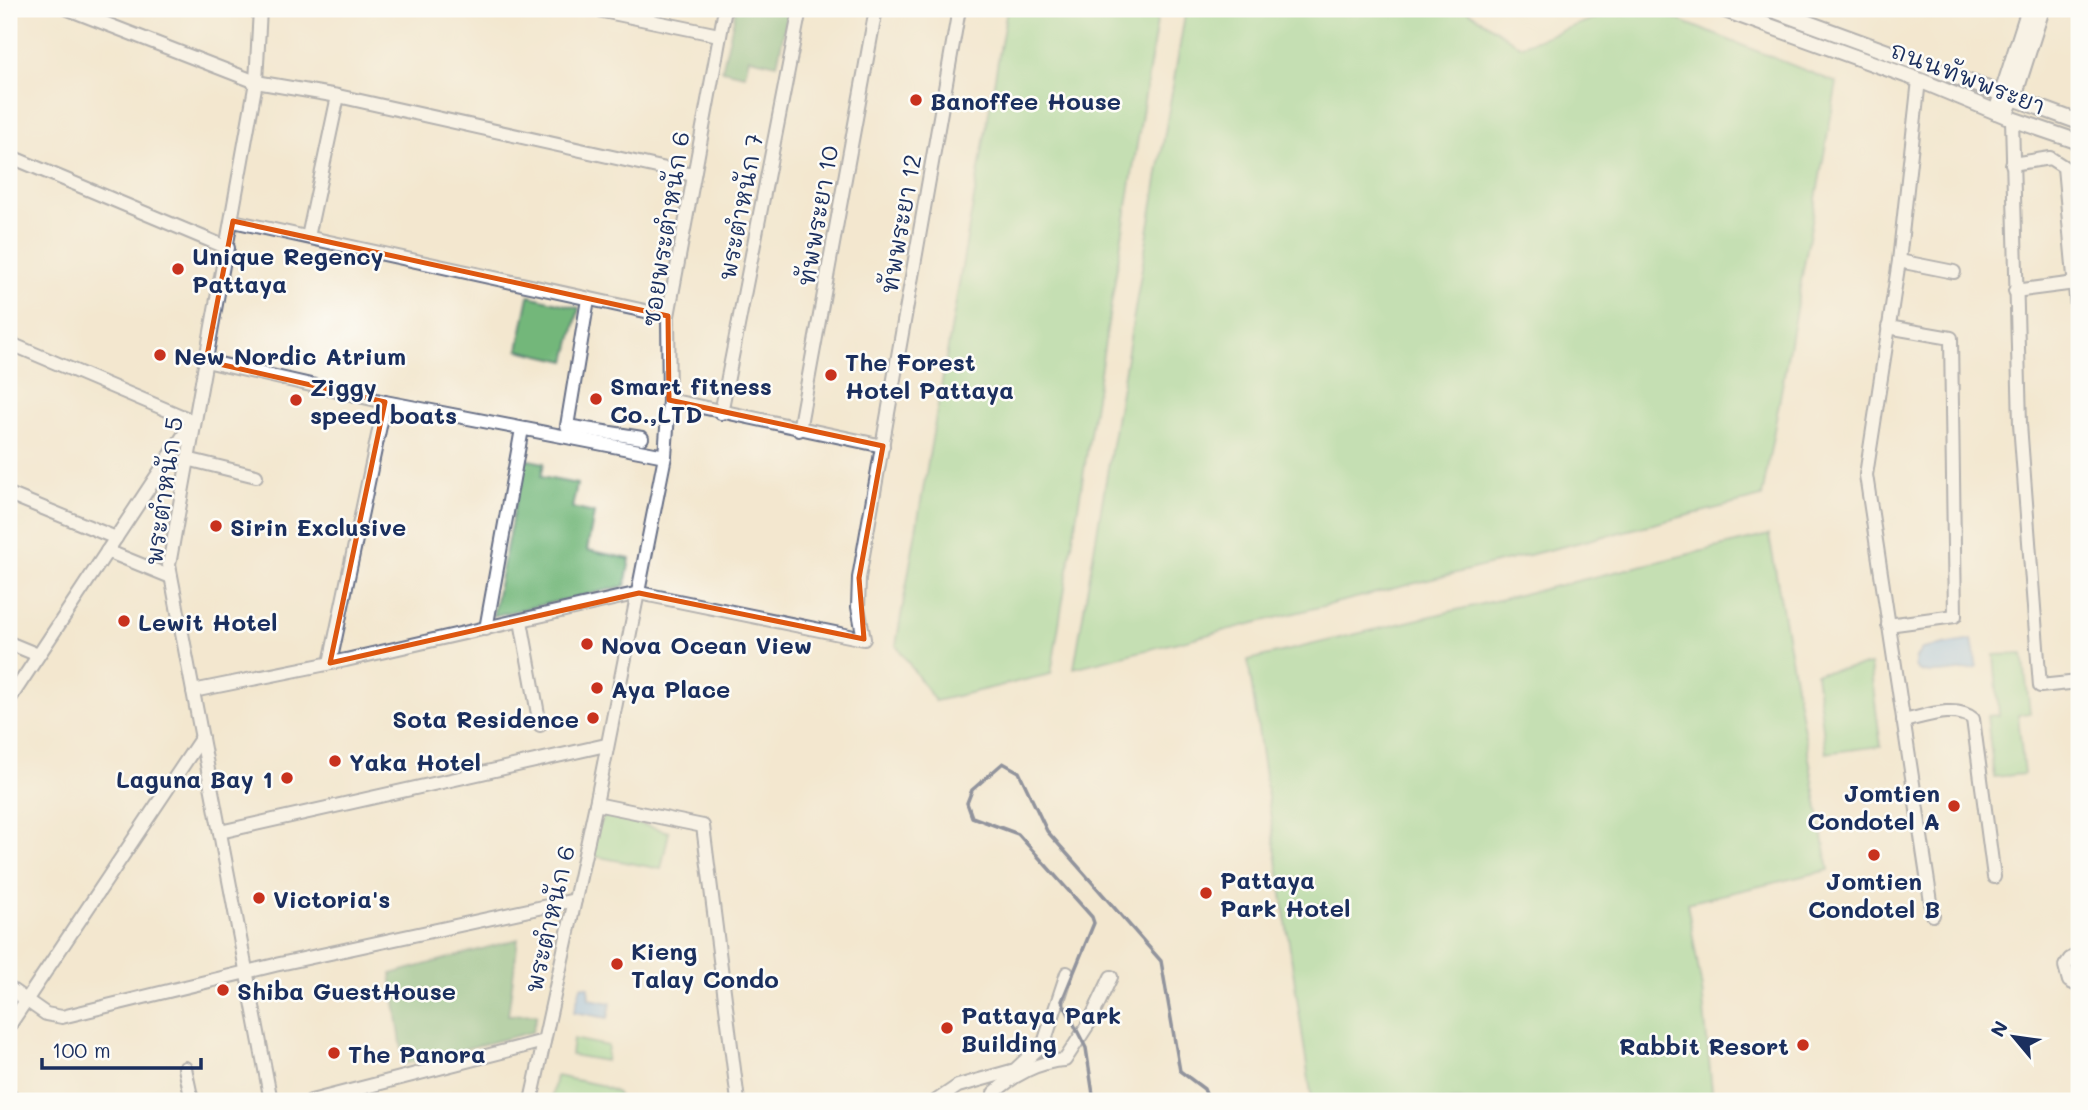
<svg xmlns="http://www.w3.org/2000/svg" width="2088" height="1110" font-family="Mali,'Playpen Sans Thai',sans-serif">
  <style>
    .green { fill: #8fd690; stroke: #558277; stroke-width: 2 }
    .forest { fill: #73b77a; stroke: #47736c; stroke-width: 2 }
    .water { fill: #7cb3eb; stroke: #4c71a4; stroke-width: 2 }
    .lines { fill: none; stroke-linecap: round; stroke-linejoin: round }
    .minor-casing { stroke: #676f86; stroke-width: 16 }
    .major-casing { stroke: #676f86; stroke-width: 18 }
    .minor { stroke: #fff; stroke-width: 12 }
    .major { stroke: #fff; stroke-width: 14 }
    .rail { stroke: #1b2f5e; stroke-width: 3.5 }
    .marked { fill: none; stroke: #de5710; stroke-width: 5; stroke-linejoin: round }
    .poi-dot { fill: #c8321e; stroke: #fdfcf7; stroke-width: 2.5 }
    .labels { text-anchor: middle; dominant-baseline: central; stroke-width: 5; stroke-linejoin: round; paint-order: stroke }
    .street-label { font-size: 24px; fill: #1b2f5e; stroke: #fdfcf7 }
    .poi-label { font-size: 24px; font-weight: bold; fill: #1b2f5e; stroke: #fdfcf7; text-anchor: start }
  </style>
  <rect width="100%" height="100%" fill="#fdfcf7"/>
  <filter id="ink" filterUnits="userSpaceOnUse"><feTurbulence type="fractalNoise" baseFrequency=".0143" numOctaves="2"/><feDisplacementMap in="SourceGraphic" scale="14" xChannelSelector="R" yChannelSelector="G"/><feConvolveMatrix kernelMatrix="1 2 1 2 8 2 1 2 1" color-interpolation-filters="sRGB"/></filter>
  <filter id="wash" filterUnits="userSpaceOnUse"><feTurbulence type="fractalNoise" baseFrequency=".00686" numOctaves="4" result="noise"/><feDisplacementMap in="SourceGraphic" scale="28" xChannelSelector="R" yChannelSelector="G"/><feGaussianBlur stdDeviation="1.57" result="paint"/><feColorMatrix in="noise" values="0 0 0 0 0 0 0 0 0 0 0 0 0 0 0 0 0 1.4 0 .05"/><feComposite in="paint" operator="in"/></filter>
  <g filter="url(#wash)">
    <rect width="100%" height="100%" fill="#f3e7cf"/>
    <!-- green -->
    <g class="green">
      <polygon points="1007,9 1159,9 1051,674 935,701 896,645"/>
      <polygon points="1186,9 1465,9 1520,46 1620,9 1651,9 1837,83 1762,497 1074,668"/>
      <polygon points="1769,535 1829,870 1687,903 1702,989 1713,1101 1312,1101 1248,660"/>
      <polygon points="2023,654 2030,713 2018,715 2024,774 1994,777 1987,716 1999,715 1994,655"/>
      <polygon points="1870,665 1881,746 1826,753 1816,673"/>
      <path d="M 607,815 L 669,832 L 661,869 L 594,856 C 593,842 595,823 607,815 Z"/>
      <polygon points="573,1039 608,1046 606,1061 571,1055"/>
      <polygon points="556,1076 600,1085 618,1093 619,1101 551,1101"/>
    </g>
    <!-- forest -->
    <g class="forest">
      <polygon points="736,9 789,9 777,64 749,58 745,75 722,70"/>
      <polygon points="529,296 579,308 566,361 518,350"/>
      <polygon points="524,459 544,463 541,477 577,484 572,508 594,513 587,550 630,559 625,586 493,616"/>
      <polygon points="518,939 508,1015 537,1014 532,1032 404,1064 391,974"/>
    </g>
    <!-- water -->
    <g class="water">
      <path d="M 1972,640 L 1977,668 C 1963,670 1892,686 1922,649 Z"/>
      <polygon points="581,986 588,987 589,999 611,1003 608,1018 574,1012"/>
    </g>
  </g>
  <g filter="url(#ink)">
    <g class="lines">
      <!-- minor casing -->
      <g class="minor-casing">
        <g id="minor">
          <polyline points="68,9 256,82 338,96 693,175"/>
          <polyline points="260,9 256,82 169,565 271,1101"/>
          <polyline points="593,9 719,35"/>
          <polyline points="1919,80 1899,261 1866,475 1933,915"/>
          <polyline points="2014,97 2006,116 2012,119 2020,424 2040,686 2079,682"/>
          <polyline points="9,156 228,248"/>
          <polyline points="2012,164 2050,158 2064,167 2079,331"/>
          <polyline points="233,221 668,316"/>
          <polyline points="308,237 338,96"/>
          <polyline points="1899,261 1954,272"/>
          <polyline points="2015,291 2075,283"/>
          <polyline points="588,299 567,426 642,438"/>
          <polyline points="9,343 193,421 9,700"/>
          <polyline points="206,361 385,402 665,456"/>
          <polyline points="669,400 883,446"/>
          <polyline points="721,413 800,9"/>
          <polyline points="799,430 876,9"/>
          <polyline points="187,459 256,476"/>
          <polyline points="9,494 116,538"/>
          <polyline points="107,551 171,577"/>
          <polyline points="521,621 540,725"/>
          <polyline points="1888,625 1955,616 1951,338 1888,327"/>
          <polyline points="486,629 522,429"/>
          <polyline points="9,643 38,655"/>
          <polyline points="330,663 385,402"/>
          <polyline points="193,691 346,660 639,593 864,639 858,607 859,578 959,9"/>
          <path d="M 1903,721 C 1923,717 1956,704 1973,719 L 1994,877"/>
          <polyline points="596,804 703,826 738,1101"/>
          <polyline points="220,832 606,745"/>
          <polyline points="2079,954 2070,959 2065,966 2069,981 2079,986"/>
          <polyline points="9,988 46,1014 62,1017 275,965 575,900"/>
          <polyline points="9,1026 202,737"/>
          <polyline points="185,1068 192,1101"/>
          <polyline points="9,1095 15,1101"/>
          <polyline points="311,1101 544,1041"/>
          <polyline points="531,1101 596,804 665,456 669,400 668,316 725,9"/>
          <polyline points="936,1101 958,1086 1015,1070 1044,1043 1067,973"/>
          <path d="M 996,1101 L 994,1093 C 1013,1075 1040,1061 1065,1060 L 1089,1023 L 1111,977"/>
        </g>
      </g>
      <!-- major casing -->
      <g class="major-casing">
        <g id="major">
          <polyline points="1722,9 1919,80 2006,116"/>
          <polyline points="1770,9 2079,122"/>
          <polyline points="2014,97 2042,9"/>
          <polyline points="1996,112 2029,9"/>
          <polyline points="2012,119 2079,142"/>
        </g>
      </g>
      <!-- minor -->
      <use href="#minor" class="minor"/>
      <!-- major -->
      <use href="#major" class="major"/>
      <!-- rail -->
      <polyline class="rail" points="1094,1101 1086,1048 1062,1001 1094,923 1092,917 1018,834 972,817 967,803 972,790 1003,763 1019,772 1047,831 1161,961 1180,1071 1204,1089 1209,1101"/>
    </g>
  </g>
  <!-- marked area -->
  <path d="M0 0H2088V1110H0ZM 233,221 L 668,316 L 669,400 L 883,446 L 859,578 L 864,639 L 639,593 L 330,663 L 385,402 L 206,361 Z" fill="#f3e7cf" fill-opacity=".55" fill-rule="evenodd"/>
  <path class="marked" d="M 233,221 L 668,316 L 669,400 L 883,446 L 859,578 L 864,639 L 639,593 L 330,663 L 385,402 L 206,361 Z"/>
  <!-- markers -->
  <g class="poi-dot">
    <circle cx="916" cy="100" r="7"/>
    <circle cx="178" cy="269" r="7"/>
    <circle cx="160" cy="355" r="7"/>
    <circle cx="831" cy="375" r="7"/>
    <circle cx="596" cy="399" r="7"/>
    <circle cx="296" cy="400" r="7"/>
    <circle cx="216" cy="526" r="7"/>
    <circle cx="124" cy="621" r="7"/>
    <circle cx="587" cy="644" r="7"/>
    <circle cx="597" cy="688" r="7"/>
    <circle cx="593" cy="718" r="7"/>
    <circle cx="335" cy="761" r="7"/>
    <circle cx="287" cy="778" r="7"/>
    <circle cx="1954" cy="806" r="7"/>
    <circle cx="1874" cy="855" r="7"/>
    <circle cx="1206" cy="893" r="7"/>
    <circle cx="259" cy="898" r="7"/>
    <circle cx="617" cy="964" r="7"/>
    <circle cx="223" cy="990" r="7"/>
    <circle cx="947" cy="1028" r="7"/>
    <circle cx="1803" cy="1045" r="7"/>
    <circle cx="334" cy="1053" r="7"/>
  </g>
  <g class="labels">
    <!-- street labels -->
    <g class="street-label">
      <text transform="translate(1968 77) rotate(21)">ถนนทัพพระยา</text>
      <text transform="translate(740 207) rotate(-79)">พระตำหนัก 7</text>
      <text transform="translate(817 216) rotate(-80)">ทัพพระยา 10</text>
      <text transform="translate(900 224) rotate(-80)">ทัพพระยา 12</text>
      <text transform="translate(665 229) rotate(-81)">ซอยพระตำหนัก 6</text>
      <text transform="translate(163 491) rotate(-82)">พระตำหนัก 5</text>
      <text transform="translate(549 919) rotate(-77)">พระตำหนัก 6</text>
    </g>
    <!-- poi labels -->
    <g class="poi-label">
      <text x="930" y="100">Banoffee House</text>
      <text x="192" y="255">Unique Regency<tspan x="192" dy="28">Pattaya</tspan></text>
      <text x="174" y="355">New Nordic Atrium</text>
      <text x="845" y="361">The Forest<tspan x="845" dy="28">Hotel Pattaya</tspan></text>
      <text x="610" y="385">Smart fitness<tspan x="610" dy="28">Co.,LTD</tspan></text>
      <text x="310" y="386">Ziggy<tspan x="310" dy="28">speed boats</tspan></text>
      <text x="230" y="526">Sirin Exclusive</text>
      <text x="138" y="621">Lewit Hotel</text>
      <text x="601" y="644">Nova Ocean View</text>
      <text x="611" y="688">Aya Place</text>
      <text x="579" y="718" text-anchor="end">Sota Residence</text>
      <text x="349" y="761">Yaka Hotel</text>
      <text x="273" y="778" text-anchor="end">Laguna Bay 1</text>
      <text x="1940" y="792" text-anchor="end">Jomtien<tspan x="1940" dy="28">Condotel A</tspan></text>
      <text x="1220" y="879">Pattaya<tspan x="1220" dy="28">Park Hotel</tspan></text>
      <text x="1874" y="880" text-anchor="middle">Jomtien<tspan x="1874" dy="28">Condotel B</tspan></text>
      <text x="273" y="898">Victoria's</text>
      <text x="631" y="950">Kieng<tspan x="631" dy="28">Talay Condo</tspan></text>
      <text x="237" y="990">Shiba GuestHouse</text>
      <text x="961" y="1014">Pattaya Park<tspan x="961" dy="28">Building</tspan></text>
      <text x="1789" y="1045" text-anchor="end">Rabbit Resort</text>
      <text x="348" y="1053">The Panora</text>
    </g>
  </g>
  <!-- margin -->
  <rect width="2088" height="1110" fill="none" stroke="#fdfcf7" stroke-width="35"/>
  <!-- north arrow -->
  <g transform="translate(2014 1037) rotate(299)" stroke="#fdfcf7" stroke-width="5" paint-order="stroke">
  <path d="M0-5L12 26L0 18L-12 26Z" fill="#1b2f5e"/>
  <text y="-10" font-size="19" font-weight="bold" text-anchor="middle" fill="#1b2f5e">N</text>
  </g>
  <!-- scale -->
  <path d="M42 1058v10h159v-10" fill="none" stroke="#1b2f5e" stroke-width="3.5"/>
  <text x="52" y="1058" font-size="21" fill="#1b2f5e" stroke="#fdfcf7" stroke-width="5" paint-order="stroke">100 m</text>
</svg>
